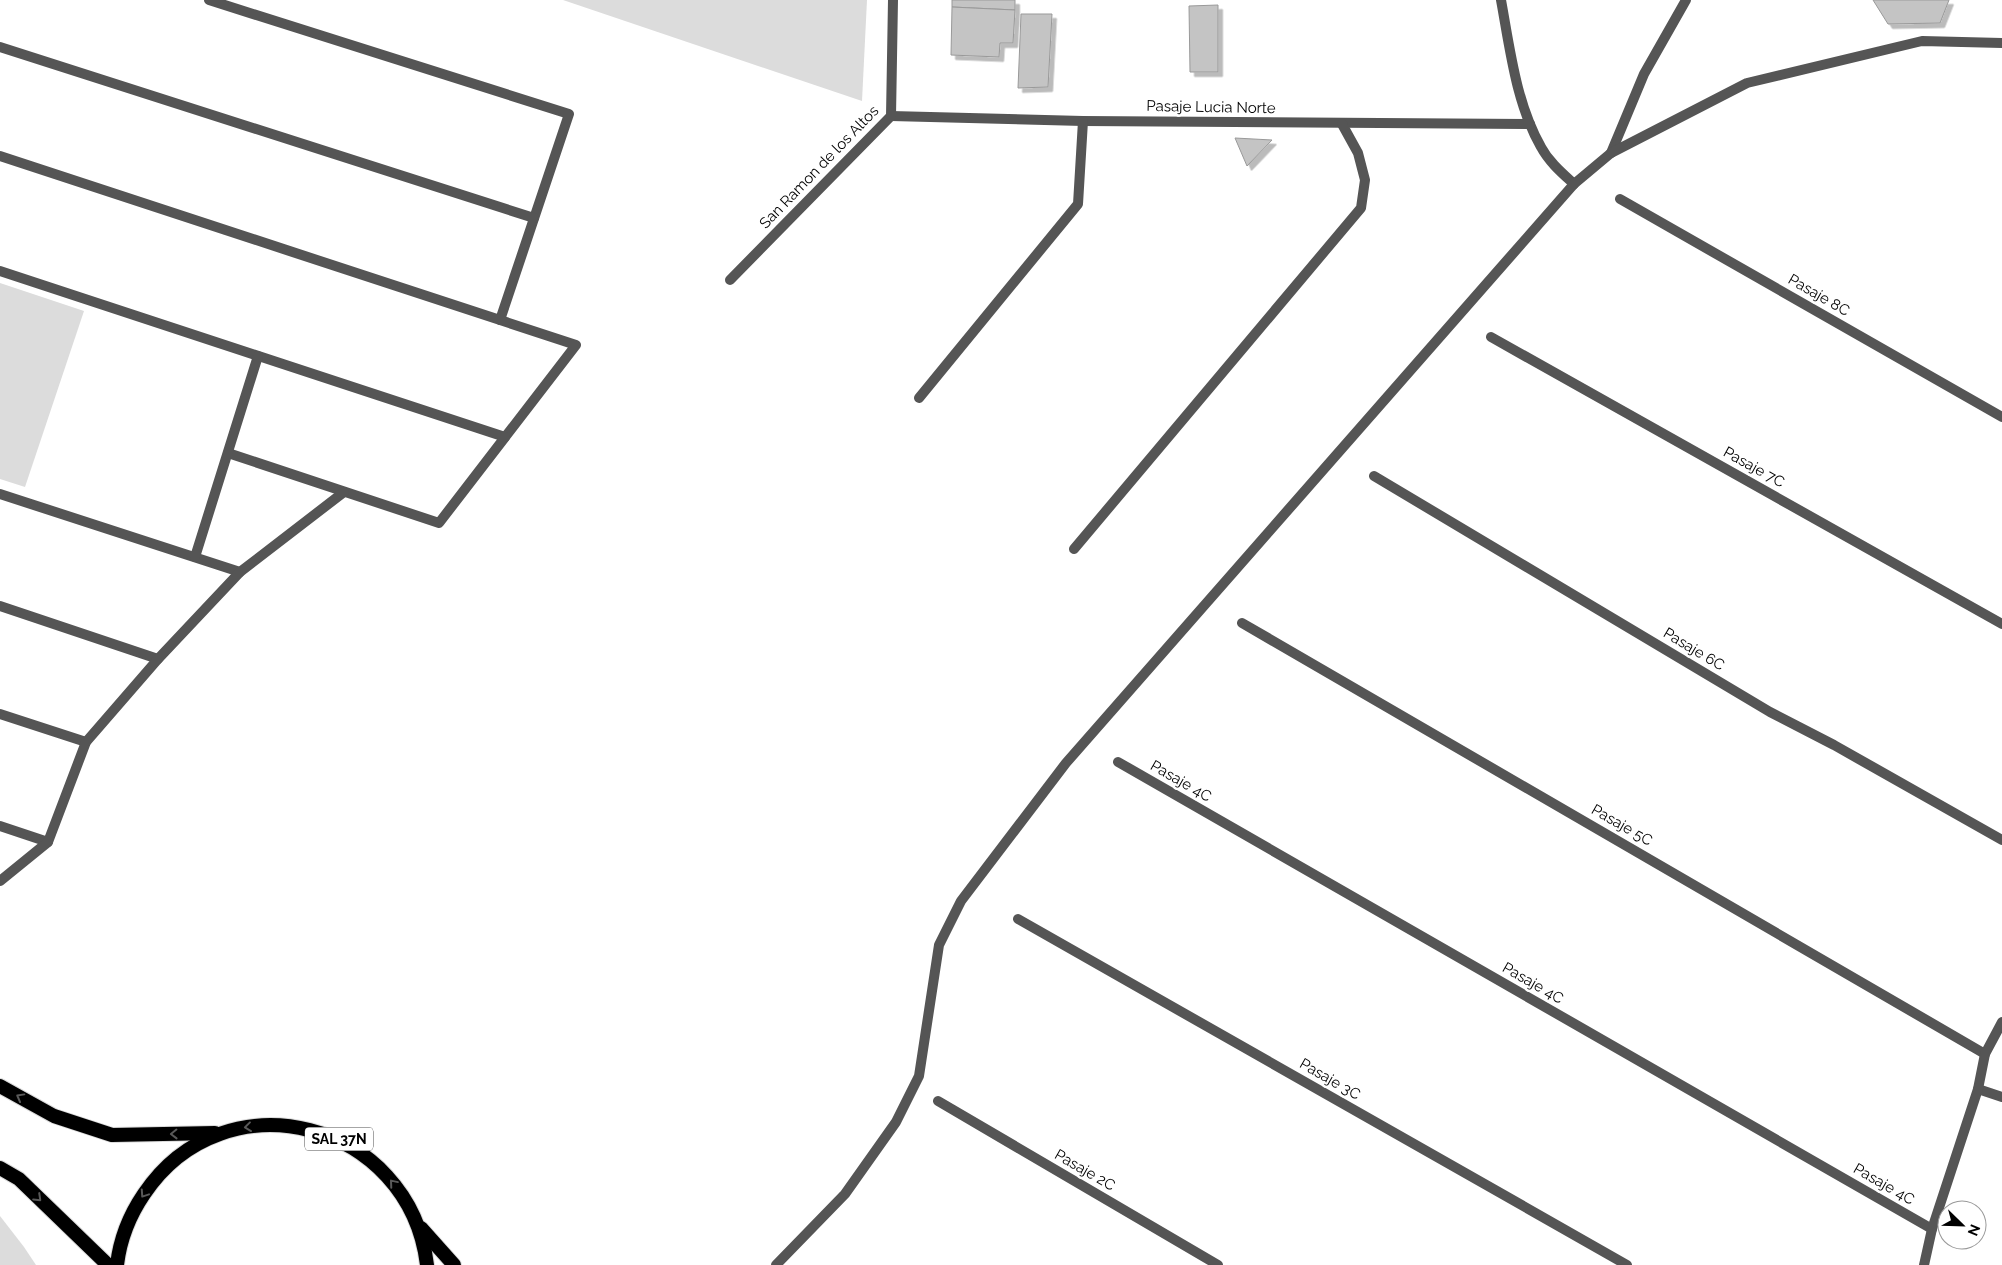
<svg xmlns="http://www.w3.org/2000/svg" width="2002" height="1265" font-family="Raleway,sans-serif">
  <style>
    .green { fill: #dcdcdc }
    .building { fill: #c4c4c4; stroke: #999; filter: url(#shadow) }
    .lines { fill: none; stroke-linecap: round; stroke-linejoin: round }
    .trunk-casing { stroke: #dbdbdb; stroke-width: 16 }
    .pedestrian { stroke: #555; stroke-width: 10 }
    .minor { stroke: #555; stroke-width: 10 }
    .trunk { stroke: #000; stroke-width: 14 }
    .oneway { stroke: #595959 }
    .labels { text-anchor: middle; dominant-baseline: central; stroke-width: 5; stroke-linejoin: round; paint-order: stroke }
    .shield { fill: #fff; stroke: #4c4c4c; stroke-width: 1 }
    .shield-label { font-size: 14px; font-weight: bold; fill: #000 }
    .street-label { font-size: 15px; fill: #000; stroke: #fff }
  </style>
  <defs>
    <filter id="shadow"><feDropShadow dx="4.5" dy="4.5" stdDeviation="0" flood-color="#0004"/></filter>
  </defs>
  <rect width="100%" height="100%" fill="#fff"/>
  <!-- green -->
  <g class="green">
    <polygon points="563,0 867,0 862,101"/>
    <polygon points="0,283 84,311 25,487 0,479"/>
    <polygon points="0,1216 24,1247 36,1265 0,1265"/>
  </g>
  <!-- building -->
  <g class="building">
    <polygon points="952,0 1015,0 1015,10 952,7"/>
    <polygon points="1873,0 1949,0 1940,23 1888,24"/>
    <polygon points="1218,5 1218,72 1190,72 1189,6"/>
    <polygon points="952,7 1015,10 1013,43 1000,43 999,57 951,55"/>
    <polygon points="1021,14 1052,14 1048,87 1018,88"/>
    <polygon points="1235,138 1272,140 1247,166"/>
  </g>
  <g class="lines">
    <!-- trunk casing -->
    <g class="trunk-casing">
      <g id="trunk">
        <polyline points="0,1086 54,1116 112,1135 215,1133"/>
        <polyline points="0,1168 19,1179 108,1265"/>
        <polyline points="421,1228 454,1265"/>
        <path d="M 117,1265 C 120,1239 129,1216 144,1194 C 225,1073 410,1121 427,1265"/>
      </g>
    </g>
    <!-- pedestrian -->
    <g class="pedestrian">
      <polyline points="209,0 569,114 500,320"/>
      <polyline points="0,47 534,218"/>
      <polyline points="0,156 576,345 439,523 228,453"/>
      <polyline points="0,271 505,437"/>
      <polyline points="0,494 240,572"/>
      <polyline points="195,557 258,356"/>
      <polyline points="0,606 158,659"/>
      <polyline points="0,714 86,742"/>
      <polyline points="0,826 48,842"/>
      <polyline points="0,881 48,842 86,742 158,659 240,572 344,492"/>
    </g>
    <!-- minor -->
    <g class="minor">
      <path d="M 1501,0 C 1510,49 1516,103 1541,147 C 1549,162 1562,173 1574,184"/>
      <polyline points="891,116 1083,121 1530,124"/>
      <polyline points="1611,153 1644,74 1686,0"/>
      <polyline points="1620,199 2002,417"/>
      <polyline points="730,280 891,116 893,0"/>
      <polyline points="1491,337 2002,624"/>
      <polyline points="919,398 1078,204 1083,121"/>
      <polyline points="1374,476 1770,712 1834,745 2002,840"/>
      <polyline points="1074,549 1361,208 1365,180 1358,153 1342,124"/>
      <polyline points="1242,623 1985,1054"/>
      <polyline points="1118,762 1932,1229"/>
      <polyline points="1018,919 1627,1265"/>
      <polyline points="1978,1089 2002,1097"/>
      <polyline points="938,1101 1218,1265"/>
      <polyline points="776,1265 845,1194 896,1122 919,1076 939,945 961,901 1066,763 1574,184 1611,153 1747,83 1922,41 2002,43"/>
      <polyline points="1924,1265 1932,1229 1978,1089 1985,1054 2002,1022"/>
    </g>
    <!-- trunk -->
    <use href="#trunk" class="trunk"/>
  </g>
  <!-- one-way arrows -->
  <defs><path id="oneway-chevron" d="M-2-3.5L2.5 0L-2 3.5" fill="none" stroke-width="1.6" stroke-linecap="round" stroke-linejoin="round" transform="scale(1.25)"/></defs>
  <g class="oneway">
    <use href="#oneway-chevron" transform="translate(20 1097) rotate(-151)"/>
    <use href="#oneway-chevron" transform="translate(248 1127) rotate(173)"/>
    <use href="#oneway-chevron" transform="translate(174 1134) rotate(179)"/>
    <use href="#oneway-chevron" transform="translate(393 1183) rotate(-130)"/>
    <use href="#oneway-chevron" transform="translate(144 1194) rotate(124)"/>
    <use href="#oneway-chevron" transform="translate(38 1198) rotate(44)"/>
  </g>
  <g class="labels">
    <!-- shield labels -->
    <rect class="shield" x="305" y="1127.5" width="68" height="23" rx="4"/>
    <g class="shield-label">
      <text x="339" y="1139">SAL 37N</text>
    </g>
    <!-- street labels -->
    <g class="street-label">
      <text transform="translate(1211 107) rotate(1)">Pasaje Lucia Norte</text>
      <text transform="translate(819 167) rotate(-46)">San Ramon de los Altos</text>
      <text transform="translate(1819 295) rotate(30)">Pasaje 8C</text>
      <text transform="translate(1754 467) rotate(29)">Pasaje 7C</text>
      <text transform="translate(1694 649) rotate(31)">Pasaje 6C</text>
      <text transform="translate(1181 781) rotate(30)">Pasaje 4C</text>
      <text transform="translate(1622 825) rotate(30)">Pasaje 5C</text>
      <text transform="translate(1533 983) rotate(30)">Pasaje 4C</text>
      <text transform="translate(1330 1079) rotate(30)">Pasaje 3C</text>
      <text transform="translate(1085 1170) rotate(30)">Pasaje 2C</text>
      <text transform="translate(1884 1184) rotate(30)">Pasaje 4C</text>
    </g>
  </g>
  <!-- north arrow -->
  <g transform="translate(1962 1225) rotate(113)"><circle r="24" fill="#ffffff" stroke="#999999"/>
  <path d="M0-4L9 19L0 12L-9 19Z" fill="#000000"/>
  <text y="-8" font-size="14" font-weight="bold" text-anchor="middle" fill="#000000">N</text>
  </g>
</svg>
